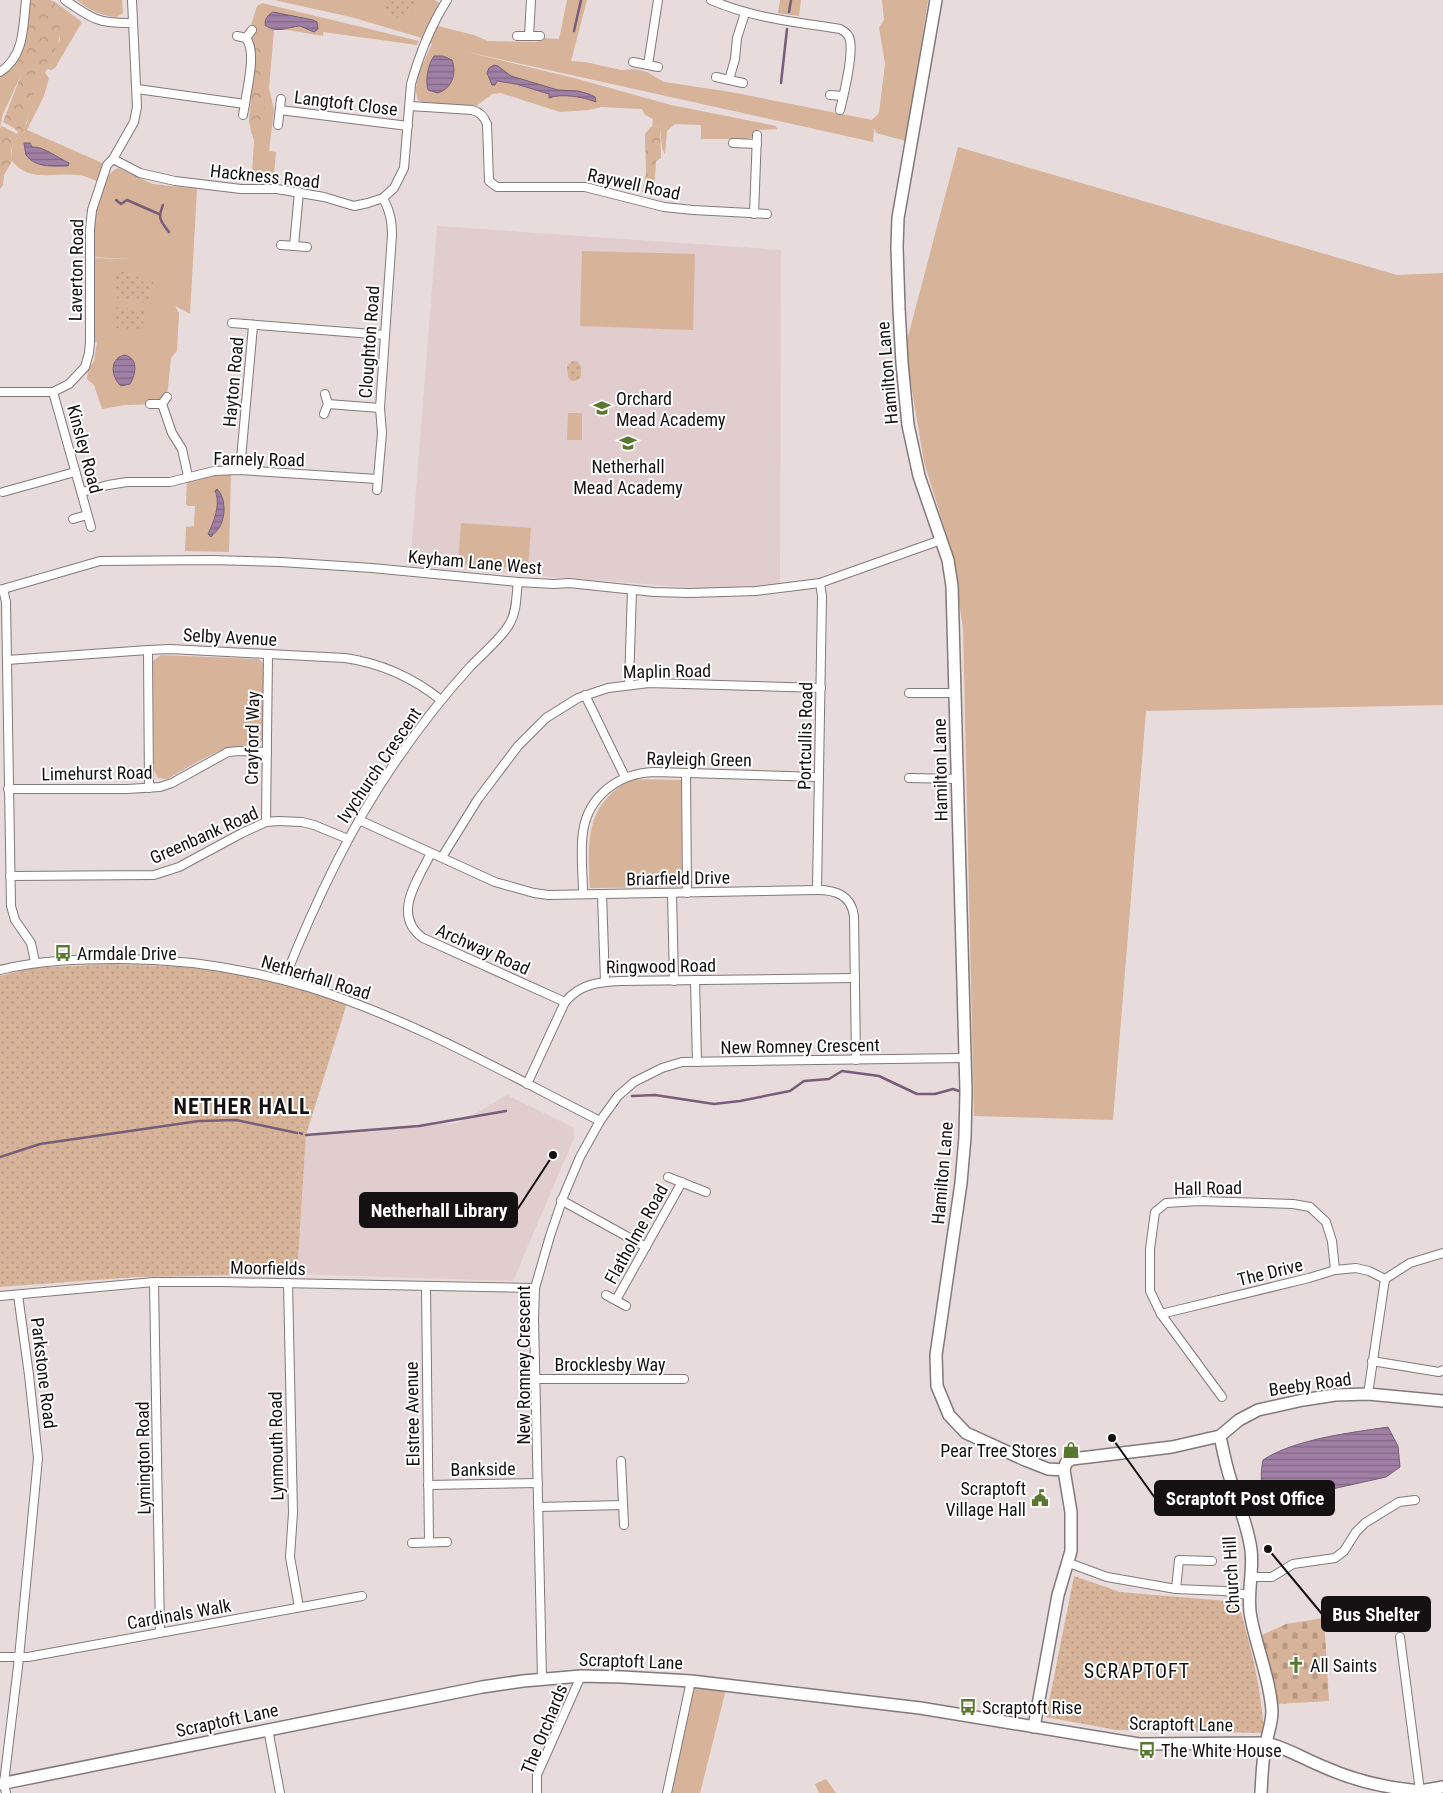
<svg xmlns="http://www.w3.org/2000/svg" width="1443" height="1793" font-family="'Roboto Condensed',sans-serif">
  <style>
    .built { fill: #e1ccce }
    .grass { fill: #d6b399 }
    .forest { fill: url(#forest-crowns) }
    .cemetery { fill: url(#cemetery-stones) }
    .park { fill: url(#park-dots) }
    .water { fill: url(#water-rules); stroke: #765e79 }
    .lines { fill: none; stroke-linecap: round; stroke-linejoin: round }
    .stream { stroke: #765e79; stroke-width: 2.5 }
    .street-casing { stroke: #83787a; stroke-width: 10 }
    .secondary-casing { stroke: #83787a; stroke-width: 14 }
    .street { stroke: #fff; stroke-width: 8 }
    .secondary { stroke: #fff; stroke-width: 11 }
    .labels { text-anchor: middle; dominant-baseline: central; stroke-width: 4; stroke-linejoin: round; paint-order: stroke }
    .street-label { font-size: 18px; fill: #151112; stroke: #fff }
    .poi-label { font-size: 18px; fill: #151112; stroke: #fff; text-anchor: start }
    .quarter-label { font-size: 20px; letter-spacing: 1px; fill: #151112; stroke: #fff }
    .district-label { font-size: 22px; font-weight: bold; letter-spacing: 1px; fill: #151112; stroke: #fff }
    .leader { fill: none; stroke: #151112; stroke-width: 2 }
    .callout-dot { fill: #151112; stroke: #fff; stroke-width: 2 }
    .callout { fill: #151112; stroke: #151112; stroke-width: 2 }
    .callout-label { font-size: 19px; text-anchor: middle; font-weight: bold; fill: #fff }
  </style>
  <defs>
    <pattern id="forest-crowns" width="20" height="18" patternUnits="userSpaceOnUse" patternTransform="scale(1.25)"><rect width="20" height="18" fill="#d6b399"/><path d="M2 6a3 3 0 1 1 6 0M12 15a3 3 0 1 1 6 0" fill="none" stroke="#b79983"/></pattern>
    <pattern id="cemetery-stones" width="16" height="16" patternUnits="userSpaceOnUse" patternTransform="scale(1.25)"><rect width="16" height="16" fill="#d6b399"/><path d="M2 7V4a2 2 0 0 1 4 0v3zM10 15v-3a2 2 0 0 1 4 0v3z" fill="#b79983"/></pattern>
    <pattern id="park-dots" width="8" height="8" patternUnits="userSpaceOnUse" patternTransform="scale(1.25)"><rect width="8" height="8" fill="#d6b399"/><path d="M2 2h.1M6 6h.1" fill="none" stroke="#b79983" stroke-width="1.8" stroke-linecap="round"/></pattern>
    <pattern id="water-rules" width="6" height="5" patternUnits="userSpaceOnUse" patternTransform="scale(1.25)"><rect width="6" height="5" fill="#a07fa5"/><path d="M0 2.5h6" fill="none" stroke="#816785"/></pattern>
  </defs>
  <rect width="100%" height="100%" fill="#e7dbdc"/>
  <!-- built -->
  <g class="built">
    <polygon points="437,226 781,250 780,585 726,590 410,566"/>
    <polygon points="507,1095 574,1128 574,1138 513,1281 297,1274 306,1135 459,1123"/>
  </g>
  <!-- grass -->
  <g class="grass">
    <path d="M 77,0 L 122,0 L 123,13 L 117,17 C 101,16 89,10 77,0 Z"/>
    <polygon points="274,0 435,0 439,3 422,38 351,17"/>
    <path d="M 567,0 L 587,0 L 571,61 L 585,62 L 621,70 L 635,69 L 647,72 L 664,82 L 731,92 L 872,120 L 879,113 L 885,64 L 879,27 L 884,20 L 882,0 L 928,0 L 906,141 L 876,133 L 874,128 L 873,142 L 463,51 L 574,78 L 671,105 L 776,126 L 777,129 L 755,130 L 753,137 L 746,139 L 701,139 L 701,125 L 675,124 L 667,131 L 665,154 L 662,148 L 660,127 L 652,126 L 653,119 L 645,115 L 642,109 L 601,107 L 589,110 L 560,112 L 501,93 L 492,94 L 475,107 L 422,102 L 418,100 C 411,83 425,60 432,44 L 427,40 L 434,25 L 474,35 L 488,41 L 537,42 L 543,38 L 559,39 Z"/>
    <polygon points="780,0 801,0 799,16 778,13"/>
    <path d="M 55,2 L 82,22 L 55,68 L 51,70 L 47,69 L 45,73 L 49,78 L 44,96 L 27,130 L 107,165 L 101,183 L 114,170 L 118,168 L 153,184 L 197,189 L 190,314 L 175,306 L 179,313 L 177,351 L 171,358 L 167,397 L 162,404 L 125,405 L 102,409 L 94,385 L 87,379 L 88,370 L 94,361 L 97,342 L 90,342 L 91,258 L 131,259 L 91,257 L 91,227 L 101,183 C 94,180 86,176 79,175 C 54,172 30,183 12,161 C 10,138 20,140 27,123 L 34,76 L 52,56 L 60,40 L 58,16 Z"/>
    <polygon points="262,3 419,41 417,45 323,32 323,36 288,30 274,30 269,88 274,110 269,151 276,152 273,185 262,186 263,177 252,174 254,141 249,121 255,57 251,38 256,29 251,25 257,6"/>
    <polygon points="14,66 21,75 3,114 0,128 0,78"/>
    <polygon points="958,147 1397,275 1443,273 1443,705 1146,711 1113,1120 974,1116 963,629 952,552 924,462 905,348"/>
    <polygon points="582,251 695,254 693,330 580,326"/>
    <polygon points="568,413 582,413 582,440 567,440"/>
    <polygon points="231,475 229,552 185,551 186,527 194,526 195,506 188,506 186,504 187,480 212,476"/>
    <polygon points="461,523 531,528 528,569 458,564"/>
    <path d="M 161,655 L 259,659 L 265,665 L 262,740 C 257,753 239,748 227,749 C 213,751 181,772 167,779 L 158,778 L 154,770 L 153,661 Z"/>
    <path d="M 632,779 L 681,780 L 682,887 L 590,888 C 588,841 584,805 632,779 Z"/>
    <polygon points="691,1681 728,1681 700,1793 669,1793"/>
    <polygon points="826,1779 836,1793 819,1793 815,1784"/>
  </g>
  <!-- forest -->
  <g class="forest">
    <path d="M 31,0 L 50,0 L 55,2 C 64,38 62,50 34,76 L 35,88 L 25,128 L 27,130 L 16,139 L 11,150 L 12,161 L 4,175 L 3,185 L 0,189 L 0,128 L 2,126 L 17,134 L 18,132 L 14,128 L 3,122 L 21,75 L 14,66 C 28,47 27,26 29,4 Z"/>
    <polygon points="256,35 261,40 265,72 262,100 265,106 263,135 252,135 249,121 252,97"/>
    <polygon points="652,126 660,127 661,158 656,161 654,195 642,192 646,173 645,134"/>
  </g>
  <!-- cemetery -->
  <polygon class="cemetery" points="1324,1618 1329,1701 1276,1704 1262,1635 1286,1624"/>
  <!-- park -->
  <g class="park">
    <path d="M 387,0 L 413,0 L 415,9 C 405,22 377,21 387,0 Z"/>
    <path d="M 120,272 C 129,272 132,274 140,278 C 147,282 153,279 157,287 L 151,292 L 148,303 L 117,300 C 118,292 116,287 115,278 Z"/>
    <polygon points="114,307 147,311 145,330 113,328"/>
    <polygon points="572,361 577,361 581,366 581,377 576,381 572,381 568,377 567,366"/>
    <path d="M 111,964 C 145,965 179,966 214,970 C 259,976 303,991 347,1003 L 306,1135 L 297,1274 L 136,1277 L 0,1287 L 0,976 L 32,968 Z"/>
    <path d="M 1074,1576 L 1120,1592 L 1238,1602 C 1251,1648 1261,1685 1264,1733 L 1116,1730 L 1046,1717 Z"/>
  </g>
  <!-- water -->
  <g class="water">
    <path d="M 273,12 L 313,20 L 317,22 L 318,29 L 314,32 L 300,26 C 287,27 277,34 265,25 C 265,18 268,15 273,12 Z"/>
    <path d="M 434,56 L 443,56 L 452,60 C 457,74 452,88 438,93 L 428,90 C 425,80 428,65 434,56 Z"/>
    <path d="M 494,65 L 498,66 L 511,76 L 558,90 L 578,91 L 589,94 L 595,97 L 596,102 C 584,97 561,93 549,98 L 549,94 L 516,84 L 497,81 L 495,85 L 492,85 L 487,73 L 489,68 Z"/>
    <path d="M 24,143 L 30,143 L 32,147 C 43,146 58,158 69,163 L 68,166 C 52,166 36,168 26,155 Z"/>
    <path d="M 124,355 C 139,358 136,374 130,384 L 121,386 C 111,377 109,359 124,355 Z"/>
    <path d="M 217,489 C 226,498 226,517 219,528 C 217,531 213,534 211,537 L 208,534 C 214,522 221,503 215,491 Z"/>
    <path d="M 1388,1427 L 1398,1446 L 1400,1467 L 1386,1477 L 1332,1489 L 1314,1499 L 1301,1510 L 1284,1514 C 1280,1511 1274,1508 1271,1504 C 1260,1491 1260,1475 1263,1460 C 1295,1439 1349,1433 1388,1427 Z"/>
  </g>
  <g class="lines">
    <!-- stream -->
    <g class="stream">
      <polyline points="789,12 791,0"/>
      <polyline points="574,31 581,0"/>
      <polyline points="781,83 787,29"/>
      <polyline points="116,200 121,204 127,200 159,214"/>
      <path d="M 163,205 C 157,219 161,221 169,232"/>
      <polyline points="632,1096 655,1095 714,1104 740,1101 790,1091 804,1081 829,1079 842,1071 879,1076 917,1094 935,1094 953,1089 959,1091"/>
      <polyline points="300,1133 302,1134"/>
      <polyline points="306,1135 419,1126 506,1111"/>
      <polyline points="0,1157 40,1144 199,1121 236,1120 297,1133"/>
    </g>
    <!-- street casing -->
    <g class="street-casing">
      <g id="street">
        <path d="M 65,0 C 92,19 99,24 133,23"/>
        <path d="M 711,0 C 752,18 796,22 840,29 C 844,31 849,34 850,40 C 853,55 844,94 840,110"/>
        <polyline points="237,36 246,38 252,30"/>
        <polyline points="517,36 540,36"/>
        <polyline points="529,36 531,0"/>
        <polyline points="633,62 658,67"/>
        <polyline points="648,65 658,0"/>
        <path d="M 0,72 C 25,56 23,26 26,0"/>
        <polyline points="716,77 743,83"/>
        <polyline points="729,80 735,59 737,38 745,13"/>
        <path d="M 137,89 L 245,104 C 247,87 257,52 246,38"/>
        <polyline points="830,95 843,96"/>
        <path d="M 410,106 L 472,110 C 480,112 484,116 487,124 L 489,181 L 497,187 L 585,187 L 664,207 L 693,210 L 767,214"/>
        <polyline points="280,110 408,126"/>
        <polyline points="243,115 245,104"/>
        <polyline points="278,125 281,99"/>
        <polyline points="733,143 757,144"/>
        <path d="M 113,159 L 140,173 L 175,181 L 241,189 L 277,189 L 324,197 L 354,206 L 368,203 L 383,198 L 394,188 L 404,168 L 411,84 C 419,56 431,25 447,0"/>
        <polyline points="754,214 757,135"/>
        <polyline points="281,245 307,247"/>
        <polyline points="294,246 299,192"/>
        <polyline points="232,323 385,335"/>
        <polyline points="0,392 53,392 69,384 85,367 89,353 90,342 90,229 92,210 107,165 113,159 134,122 137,107 132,0"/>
        <polyline points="53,392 91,527"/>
        <polyline points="167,397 162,404 172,433 182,449 188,476"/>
        <polyline points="150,404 162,404"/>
        <polyline points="328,404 380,408"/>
        <polyline points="324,414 328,404 325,394"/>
        <polyline points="240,470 253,326"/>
        <path d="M 377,490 L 382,433 L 380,408 L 392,235 C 392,221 390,211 383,198"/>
        <polyline points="3,492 75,472"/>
        <polyline points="82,492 108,485 127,482 170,482 214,471 240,470 377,479"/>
        <polyline points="73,519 87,515"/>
        <polyline points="3,589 6,602 11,906 15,920 31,943 35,962"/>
        <polyline points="0,590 100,561 211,560 281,562 372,568 518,582 554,584 569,583 654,592 690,593 756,591 820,583 941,540"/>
        <polyline points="148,650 149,788"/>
        <path d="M 7,660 L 148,650 L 170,649 L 345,658 C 381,663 412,677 441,700"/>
        <polyline points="629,684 632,590"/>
        <polyline points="909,693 956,693"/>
        <polyline points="585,695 625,777"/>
        <polyline points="686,773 687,893"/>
        <polyline points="909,778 958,779"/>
        <polyline points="8,789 127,789 160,787 172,783 228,752 239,751 267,752"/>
        <path d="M 359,820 L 495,882 L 534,893 L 548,895 L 602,894 L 817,890 C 836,890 851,895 854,916 L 856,1060"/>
        <polyline points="266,822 268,654"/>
        <path d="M 431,853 C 418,880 391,915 423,938 L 565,1002"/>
        <polyline points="442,857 478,799 518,746 546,718 578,698 608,688 649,683 821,688"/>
        <polyline points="10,876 154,875 179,867 242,833 266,822 278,821 302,822 314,825 348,839"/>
        <polyline points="817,890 822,596 820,583"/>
        <polyline points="672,893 674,981"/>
        <path d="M 583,894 C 583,874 580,852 583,832 C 588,796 619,773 654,772 L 819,777"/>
        <polyline points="602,894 605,982"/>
        <path d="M 0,970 C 40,960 80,959 120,959 C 185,959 249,969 311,988 C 411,1019 507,1074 600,1121"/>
        <path d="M 284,980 C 313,907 346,835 390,770 C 414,734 440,700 469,668 C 481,655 503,637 510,623 C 517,611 516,596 518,582"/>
        <polyline points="695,980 697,1062"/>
        <path d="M 527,1084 L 565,1002 C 580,984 598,982 620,981 L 855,978"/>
        <polyline points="668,1177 706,1192"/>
        <polyline points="561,1200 646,1247"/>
        <polyline points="1385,1279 1410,1263 1443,1253"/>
        <polyline points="154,1282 160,1632"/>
        <polyline points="288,1283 293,1513 290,1557 299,1607"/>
        <polyline points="426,1286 429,1542"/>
        <polyline points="606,1295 626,1306"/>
        <polyline points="0,1296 154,1282 223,1282 535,1288"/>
        <polyline points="616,1300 682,1182"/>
        <polyline points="1161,1314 1309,1278 1335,1270 1356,1268 1369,1271 1385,1279"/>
        <polyline points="1372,1361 1439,1372 1443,1370"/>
        <polyline points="536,1379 684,1379"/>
        <polyline points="1368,1394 1385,1279"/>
        <polyline points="1222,1397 1161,1314 1150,1291 1150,1249 1155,1212 1166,1203 1199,1201 1293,1204 1310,1207 1326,1222 1332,1241 1335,1270"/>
        <polyline points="621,1461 624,1525"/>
        <polyline points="428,1485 538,1483"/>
        <polyline points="538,1507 623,1505"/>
        <polyline points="412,1543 447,1542"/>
        <polyline points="1069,1563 1107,1577 1176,1589 1224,1591 1248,1595"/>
        <polyline points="1250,1577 1272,1577 1293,1564 1335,1558 1344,1551 1356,1532 1365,1523 1399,1502 1415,1500"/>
        <polyline points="1176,1589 1179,1560 1212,1561"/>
        <polyline points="1400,1637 1420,1791"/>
        <polyline points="0,1657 28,1657 362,1596"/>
        <polyline points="542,1679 534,1319 535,1288 550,1236 564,1195 580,1157 600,1121 618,1096 634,1082 662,1068 682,1062 964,1058"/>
        <polyline points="268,1729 280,1793"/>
        <polyline points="6,1793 4,1783 19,1658 38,1458 29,1375 18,1295"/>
        <polyline points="537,1793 537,1775 581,1676"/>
        <polyline points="667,1793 691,1681"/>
      </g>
    </g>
    <!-- secondary casing -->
    <g class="secondary-casing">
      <g id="secondary">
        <polyline points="936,0 898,218 897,247 899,309 902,363 908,425 919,476 948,560 952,586 966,1091 965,1137 961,1183 936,1355 937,1386 949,1415 966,1433 1025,1460 1048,1469 1064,1470"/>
        <path d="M 1220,1436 C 1223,1451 1226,1466 1231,1481 C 1238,1504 1248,1526 1251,1550 C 1254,1573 1246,1595 1251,1618 C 1257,1649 1270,1679 1272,1711 C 1272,1723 1268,1732 1266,1744 C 1262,1760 1262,1777 1261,1793"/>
        <polyline points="1034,1727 1058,1595 1071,1551 1071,1512 1064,1470 1066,1463 1072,1459 1172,1447 1220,1436 1239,1420 1258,1410 1303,1400 1335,1395 1368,1394 1443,1401"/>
        <path d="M 0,1784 L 482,1687 L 523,1681 L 581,1676 L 622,1677 L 691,1681 L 920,1708 L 1139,1744 L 1266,1743 C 1287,1748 1304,1759 1324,1767 C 1351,1779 1382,1787 1411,1790 L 1420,1791 L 1443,1787"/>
      </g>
    </g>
    <!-- street -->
    <use href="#street" class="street"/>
    <!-- secondary -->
    <use href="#secondary" class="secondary"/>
  </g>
  <!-- icons -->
  <defs>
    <g id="school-bare" transform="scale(1.35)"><path d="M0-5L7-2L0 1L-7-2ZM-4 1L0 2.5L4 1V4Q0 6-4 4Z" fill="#59782f" stroke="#fff" stroke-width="2.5" paint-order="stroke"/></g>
    <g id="bus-bare" transform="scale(1.35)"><path d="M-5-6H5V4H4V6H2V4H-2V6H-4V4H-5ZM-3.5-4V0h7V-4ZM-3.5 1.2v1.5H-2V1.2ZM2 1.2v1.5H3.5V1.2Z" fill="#59782f" stroke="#fff" stroke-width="2.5" paint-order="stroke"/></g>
    <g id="shop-bare" transform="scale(1.35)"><path d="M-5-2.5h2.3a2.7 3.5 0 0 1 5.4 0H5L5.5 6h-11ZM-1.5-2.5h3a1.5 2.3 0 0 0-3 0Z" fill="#59782f" stroke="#fff" stroke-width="2.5" paint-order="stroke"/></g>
    <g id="civic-bare" transform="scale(1.35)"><path d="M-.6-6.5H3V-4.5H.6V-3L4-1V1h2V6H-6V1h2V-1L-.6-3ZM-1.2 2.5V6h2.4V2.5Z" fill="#59782f" stroke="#fff" stroke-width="2.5" paint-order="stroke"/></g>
    <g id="church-bare" transform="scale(1.35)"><path d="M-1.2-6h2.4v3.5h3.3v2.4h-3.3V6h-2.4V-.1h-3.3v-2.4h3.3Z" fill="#59782f" stroke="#fff" stroke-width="2.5" paint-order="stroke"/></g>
  </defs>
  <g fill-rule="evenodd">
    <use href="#school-bare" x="602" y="408"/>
    <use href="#school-bare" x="628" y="443"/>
    <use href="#bus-bare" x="63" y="953"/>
    <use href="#shop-bare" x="1071" y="1450"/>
    <use href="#civic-bare" x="1040" y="1498"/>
    <use href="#church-bare" x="1296" y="1665"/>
    <use href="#bus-bare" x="968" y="1707"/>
    <use href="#bus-bare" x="1147" y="1750"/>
  </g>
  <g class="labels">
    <!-- street labels -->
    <g class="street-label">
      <text transform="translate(346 103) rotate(7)">Langtoft Close</text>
      <text transform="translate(265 176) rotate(6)">Hackness Road</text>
      <text transform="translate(634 184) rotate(12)">Raywell Road</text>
      <text transform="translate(76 270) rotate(-89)">Laverton Road</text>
      <text transform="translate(369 342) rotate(-86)">Cloughton Road</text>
      <text transform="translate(887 373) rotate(-95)">Hamilton Lane</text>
      <text transform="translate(233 382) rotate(-85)">Hayton Road</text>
      <text transform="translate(85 449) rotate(75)">Kinsley Road</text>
      <text transform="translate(259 459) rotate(1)">Farnely Road</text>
      <text transform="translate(475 562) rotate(5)">Keyham Lane West</text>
      <text transform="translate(230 637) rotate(3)">Selby Avenue</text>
      <text transform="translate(667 671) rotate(-1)">Maplin Road</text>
      <text transform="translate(805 736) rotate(-89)">Portcullis Road</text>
      <text transform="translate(252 738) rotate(-89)">Crayford Way</text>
      <text transform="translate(699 759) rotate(1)">Rayleigh Green</text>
      <text transform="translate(379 765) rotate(-56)">Ivychurch Crescent</text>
      <text transform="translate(940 770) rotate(-91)">Hamilton Lane</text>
      <text transform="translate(97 773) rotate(-1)">Limehurst Road</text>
      <text transform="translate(204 835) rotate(-24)">Greenbank Road</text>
      <text transform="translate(678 878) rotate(-1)">Briarfield Drive</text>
      <text transform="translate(483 949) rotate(24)">Archway Road</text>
      <text transform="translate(661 966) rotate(-1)">Ringwood Road</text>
      <text transform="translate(316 977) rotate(17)">Netherhall Road</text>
      <text transform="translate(800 1046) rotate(-1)">New Romney Crescent</text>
      <text transform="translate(942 1173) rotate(-85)">Hamilton Lane</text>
      <text transform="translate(1208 1188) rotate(-1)">Hall Road</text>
      <text transform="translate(636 1234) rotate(-61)">Flatholme Road</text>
      <text transform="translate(268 1268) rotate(1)">Moorfields</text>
      <text transform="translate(1270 1272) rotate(-14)">The Drive</text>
      <text x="610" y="1364">Brocklesby Way</text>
      <text transform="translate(523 1365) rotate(-90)">New Romney Crescent</text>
      <text transform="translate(44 1373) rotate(83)">Parkstone Road</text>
      <text transform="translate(1310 1384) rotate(-8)">Beeby Road</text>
      <text transform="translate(412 1414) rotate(-91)">Elstree Avenue</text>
      <text transform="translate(276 1446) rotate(-91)">Lynmouth Road</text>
      <text transform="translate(143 1458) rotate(-91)">Lymington Road</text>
      <text transform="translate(483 1469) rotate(-1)">Bankside</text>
      <text transform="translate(1231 1575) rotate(-93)">Church Hill</text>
      <text transform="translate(179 1614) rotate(-10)">Cardinals Walk</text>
      <text transform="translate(631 1661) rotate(2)">Scraptoft Lane</text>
      <text transform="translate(227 1720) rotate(-12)">Scraptoft Lane</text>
      <text transform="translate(1181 1724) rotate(1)">Scraptoft Lane</text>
      <text transform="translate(544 1729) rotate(-68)">The Orchards</text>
    </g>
    <!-- poi labels -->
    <g class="poi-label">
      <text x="616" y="398">Orchard<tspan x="616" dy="21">Mead Academy</tspan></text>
      <text x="628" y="466" text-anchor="middle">Netherhall<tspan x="628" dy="21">Mead Academy</tspan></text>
      <text x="77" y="953">Armdale Drive</text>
      <text x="1057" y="1450" text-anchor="end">Pear Tree Stores</text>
      <text x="1026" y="1488" text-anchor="end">Scraptoft<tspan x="1026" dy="21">Village Hall</tspan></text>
      <text x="1310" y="1665">All Saints</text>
      <text x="982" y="1707">Scraptoft Rise</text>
      <text x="1161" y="1750">The White House</text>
    </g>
    <!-- quarter labels -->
    <g class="quarter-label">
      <text x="1137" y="1671">SCRAPTOFT</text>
    </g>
    <!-- district labels -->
    <g class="district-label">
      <text x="242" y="1106">NETHER HALL</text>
    </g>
  </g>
  <!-- callouts -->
  <path class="leader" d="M553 1155L517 1210M1112 1438L1155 1498M1268 1549L1322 1614"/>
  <g class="callout-dot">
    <circle cx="553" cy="1155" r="5"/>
    <circle cx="1112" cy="1438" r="5"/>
    <circle cx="1268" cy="1549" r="5"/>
  </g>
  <g class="callout">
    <rect x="360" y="1193" width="157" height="34" rx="5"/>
    <rect x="1155" y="1481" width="179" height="34" rx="5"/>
    <rect x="1322" y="1597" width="108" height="34" rx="5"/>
  </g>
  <g class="callout-label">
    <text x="439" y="1217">Netherhall Library</text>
    <text x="1245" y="1505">Scraptoft Post Office</text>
    <text x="1376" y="1621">Bus Shelter</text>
  </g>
</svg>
